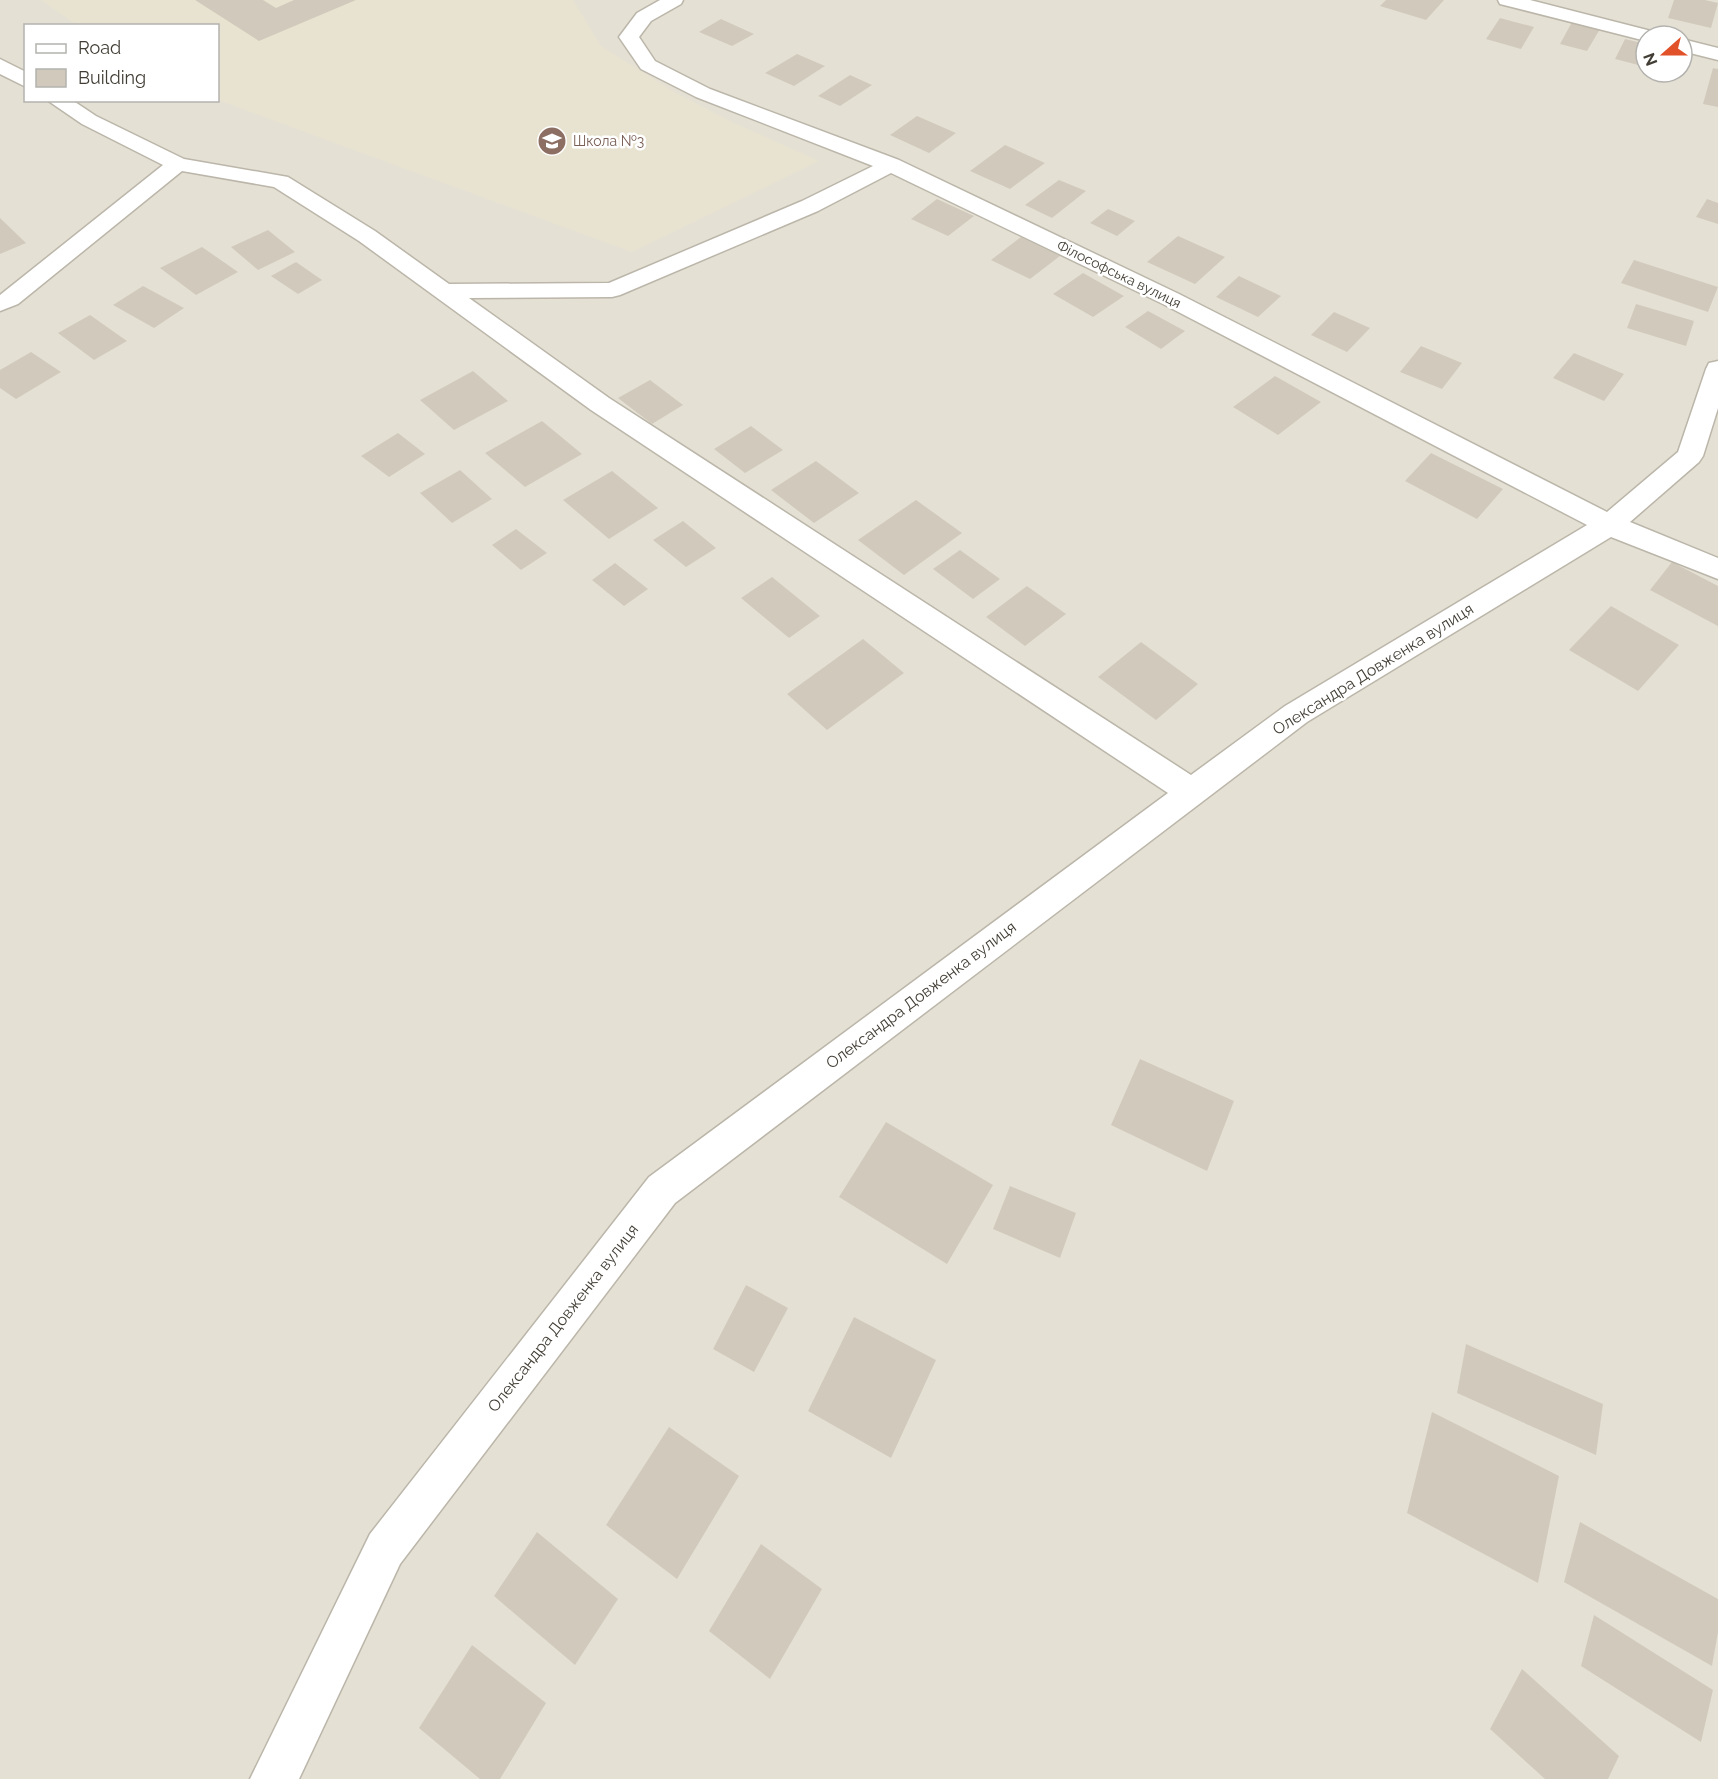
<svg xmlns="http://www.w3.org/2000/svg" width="1718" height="1779" font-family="Raleway,sans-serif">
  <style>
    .residential { fill: #e4e0d4; fill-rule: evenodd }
    .education { fill: #e8e3d0 }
    .building { fill: #d1cabc }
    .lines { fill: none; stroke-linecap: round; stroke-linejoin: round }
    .minor-casing { stroke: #bbb6a9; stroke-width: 3 }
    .minor { fill: #fff; fill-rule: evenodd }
    .labels { text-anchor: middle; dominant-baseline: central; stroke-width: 5; stroke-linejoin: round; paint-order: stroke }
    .far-education-label { font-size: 14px; fill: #785e54; stroke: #fff; text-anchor: start }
    .far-street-label { font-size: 14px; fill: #423e35; stroke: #fff }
    .street-label { font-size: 16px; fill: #423e35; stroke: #fff }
  </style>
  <rect width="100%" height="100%" fill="#f0eee5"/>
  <!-- residential -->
  <path class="residential" d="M 0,0 L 1718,0 L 1718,1779 L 0,1779 ZM 26,26 L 218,26 L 218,100 L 26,100 ZM 1646,36 L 1682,36 L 1682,72 L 1646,72 Z"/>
  <!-- education -->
  <polygon class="education" points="41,0 573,0 601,46 674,92 732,122 819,161 632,252 218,100 218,26 77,25"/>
  <!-- building -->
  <g class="building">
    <polygon points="195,0 263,0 276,8 294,0 356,0 259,41"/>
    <polygon points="1386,0 1444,0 1426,20 1380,6"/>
    <polygon points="1674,0 1705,0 1718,3 1711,28 1668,18"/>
    <polygon points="1500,18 1534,27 1521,49 1486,39"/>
    <polygon points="721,19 754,34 732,46 699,32"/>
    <polygon points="1572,22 1600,29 1587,51 1560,44"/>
    <polygon points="1625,39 1646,44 1646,67 1615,59"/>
    <polygon points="797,54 825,66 794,86 765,73"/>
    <polygon points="1713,68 1718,69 1718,107 1703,104"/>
    <polygon points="850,75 872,85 840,106 818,96"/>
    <polygon points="917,116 956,133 929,153 890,135"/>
    <polygon points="1005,145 1045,163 1010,189 970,171"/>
    <polygon points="1059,180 1086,191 1052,218 1025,205"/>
    <polygon points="937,199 974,216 948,236 911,219"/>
    <polygon points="1707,199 1718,203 1718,224 1696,217"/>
    <polygon points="1108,209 1135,221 1117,236 1090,223"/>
    <polygon points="0,218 26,243 0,254"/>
    <polygon points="268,230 295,252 258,270 231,247"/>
    <polygon points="1178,236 1225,257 1195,284 1147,262"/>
    <polygon points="1021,237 1060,256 1030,279 991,260"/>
    <polygon points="202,247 238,272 196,295 160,268"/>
    <polygon points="1634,260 1718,287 1708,312 1621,283"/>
    <polygon points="296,262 322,280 298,294 271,276"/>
    <polygon points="1083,273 1124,296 1093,317 1053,294"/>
    <polygon points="1239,276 1281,296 1258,317 1216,297"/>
    <polygon points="143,286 184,308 154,328 113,305"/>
    <polygon points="1636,304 1694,321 1686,346 1627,328"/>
    <polygon points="1148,311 1185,331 1161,349 1125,327"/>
    <polygon points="1334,312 1370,328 1347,352 1311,335"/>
    <polygon points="90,315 127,341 94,360 58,333"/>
    <polygon points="1421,346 1462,363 1442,389 1400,372"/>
    <polygon points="31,352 61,372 16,399 0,388 0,370"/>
    <polygon points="1574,353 1624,374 1604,401 1553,378"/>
    <polygon points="473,371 508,401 454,430 420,400"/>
    <polygon points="1275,376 1321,402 1278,435 1233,407"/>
    <polygon points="650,380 683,405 652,424 618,398"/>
    <polygon points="542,421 582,454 525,487 485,453"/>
    <polygon points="751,426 783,450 745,473 714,449"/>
    <polygon points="398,433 425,454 389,477 361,456"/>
    <polygon points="1431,453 1503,489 1477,519 1405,481"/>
    <polygon points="816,461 859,493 814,523 771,490"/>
    <polygon points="460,470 492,499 452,523 420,493"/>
    <polygon points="612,471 658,508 609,539 563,500"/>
    <polygon points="916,500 962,533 904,575 858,540"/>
    <polygon points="683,521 716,548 686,567 653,540"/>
    <polygon points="516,529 547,553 521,570 492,545"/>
    <polygon points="960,550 1000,579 973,599 933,569"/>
    <polygon points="1672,562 1718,586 1718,626 1650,590"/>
    <polygon points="615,563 648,589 624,606 592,580"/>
    <polygon points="772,577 820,616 789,638 741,598"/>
    <polygon points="1027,586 1066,614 1025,646 986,617"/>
    <polygon points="1611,606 1679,645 1638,691 1569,650"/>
    <polygon points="863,639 904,673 827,730 787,694"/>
    <polygon points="1141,642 1198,684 1156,720 1098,677"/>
    <polygon points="1140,1059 1234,1101 1207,1171 1111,1125"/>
    <polygon points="886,1122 993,1185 947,1264 839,1197"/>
    <polygon points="1010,1186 1076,1213 1060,1258 993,1229"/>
    <polygon points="746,1285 788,1308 754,1372 713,1349"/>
    <polygon points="854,1317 936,1360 891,1458 808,1411"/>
    <polygon points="1466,1344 1603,1404 1596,1455 1457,1393"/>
    <polygon points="1432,1412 1559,1476 1538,1583 1407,1513"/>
    <polygon points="669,1427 739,1476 677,1579 606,1525"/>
    <polygon points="1580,1522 1718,1599 1718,1632 1712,1666 1564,1582"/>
    <polygon points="537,1532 618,1599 575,1665 494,1596"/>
    <polygon points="761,1544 822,1589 770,1679 709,1631"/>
    <polygon points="1594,1615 1713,1690 1701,1742 1581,1666"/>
    <polygon points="472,1645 546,1703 500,1779 480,1779 419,1728"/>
    <polygon points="1522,1669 1619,1756 1608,1779 1545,1779 1490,1729"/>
  </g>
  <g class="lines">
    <!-- minor casing -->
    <g class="minor-casing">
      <g id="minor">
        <path d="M 660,0 L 683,0 L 681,4 L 651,21 L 639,37 L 655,61 L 710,89 L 899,160 L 1179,294 L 1607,512 L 1678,452 L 1706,369 L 1709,363 L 1718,361 L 1718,408 L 1703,456 L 1699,462 L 1630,522 L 1718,558 L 1718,579 L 1611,537 L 1307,722 L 675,1203 L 400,1564 L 299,1779 L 250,1779 L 370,1534 L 649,1177 L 1168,793 L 591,410 L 359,241 L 274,187 L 182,171 L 18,304 L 0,311 L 0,295 L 163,165 L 82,124 L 47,100 L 72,100 L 96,116 L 184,159 L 288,177 L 375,231 L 449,284 L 609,283 L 802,201 L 873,166 L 696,97 L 641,69 L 619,37 L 637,13 ZM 891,173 L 1163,304 L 1587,525 L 1285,706 L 1191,775 L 609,398 L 469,298 L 612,297 L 620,295 L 818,211 Z"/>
        <polygon points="1498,0 1530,0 1655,32 1658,36 1646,36 1646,41 1500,4"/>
        <polygon points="1682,39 1718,48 1718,60 1682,51"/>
        <polygon points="0,59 26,72 26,87 0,74"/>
      </g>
    </g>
    <!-- minor -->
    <use href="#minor" class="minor"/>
  </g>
  <!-- icons -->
  <defs>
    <g id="school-disc" transform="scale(1.5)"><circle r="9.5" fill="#8d6e63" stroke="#fff"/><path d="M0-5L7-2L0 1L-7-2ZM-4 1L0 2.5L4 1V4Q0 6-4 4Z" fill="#fff"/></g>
  </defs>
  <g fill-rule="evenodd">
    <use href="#school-disc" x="552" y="141"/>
  </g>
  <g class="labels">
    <!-- far-education labels -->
    <g class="far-education-label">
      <text x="573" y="141">Школа №3</text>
    </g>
    <!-- far-street labels -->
    <g class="far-street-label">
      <text transform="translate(1119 274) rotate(26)">Філософська вулиця</text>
    </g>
    <!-- street labels -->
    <g class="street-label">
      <text transform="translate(1373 669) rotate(-32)">Олександра Довженка вулиця</text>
      <text transform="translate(921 995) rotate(-37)">Олександра Довженка вулиця</text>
      <text transform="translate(563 1318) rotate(-52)">Олександра Довженка вулиця</text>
    </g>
  </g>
  <!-- legend -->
  <rect x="24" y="24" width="195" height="78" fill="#ffffff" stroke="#b3b2ae" stroke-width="1.5"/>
  <rect x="36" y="44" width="30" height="9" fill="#ffffff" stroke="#b3b2ae" stroke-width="1.5"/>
  <text x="78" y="54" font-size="18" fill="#423e35">Road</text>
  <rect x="36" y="69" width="30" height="18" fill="#d1cabc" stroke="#b3b2ae" stroke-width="1.5"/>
  <text x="78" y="84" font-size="18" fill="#423e35">Building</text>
  <!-- north arrow -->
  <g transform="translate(1664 54) rotate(249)"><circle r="28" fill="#ffffff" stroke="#b3b2ae" stroke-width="1.5"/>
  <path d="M0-4.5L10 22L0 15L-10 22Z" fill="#e1522b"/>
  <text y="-9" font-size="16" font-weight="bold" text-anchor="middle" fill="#423e35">N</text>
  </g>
</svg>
